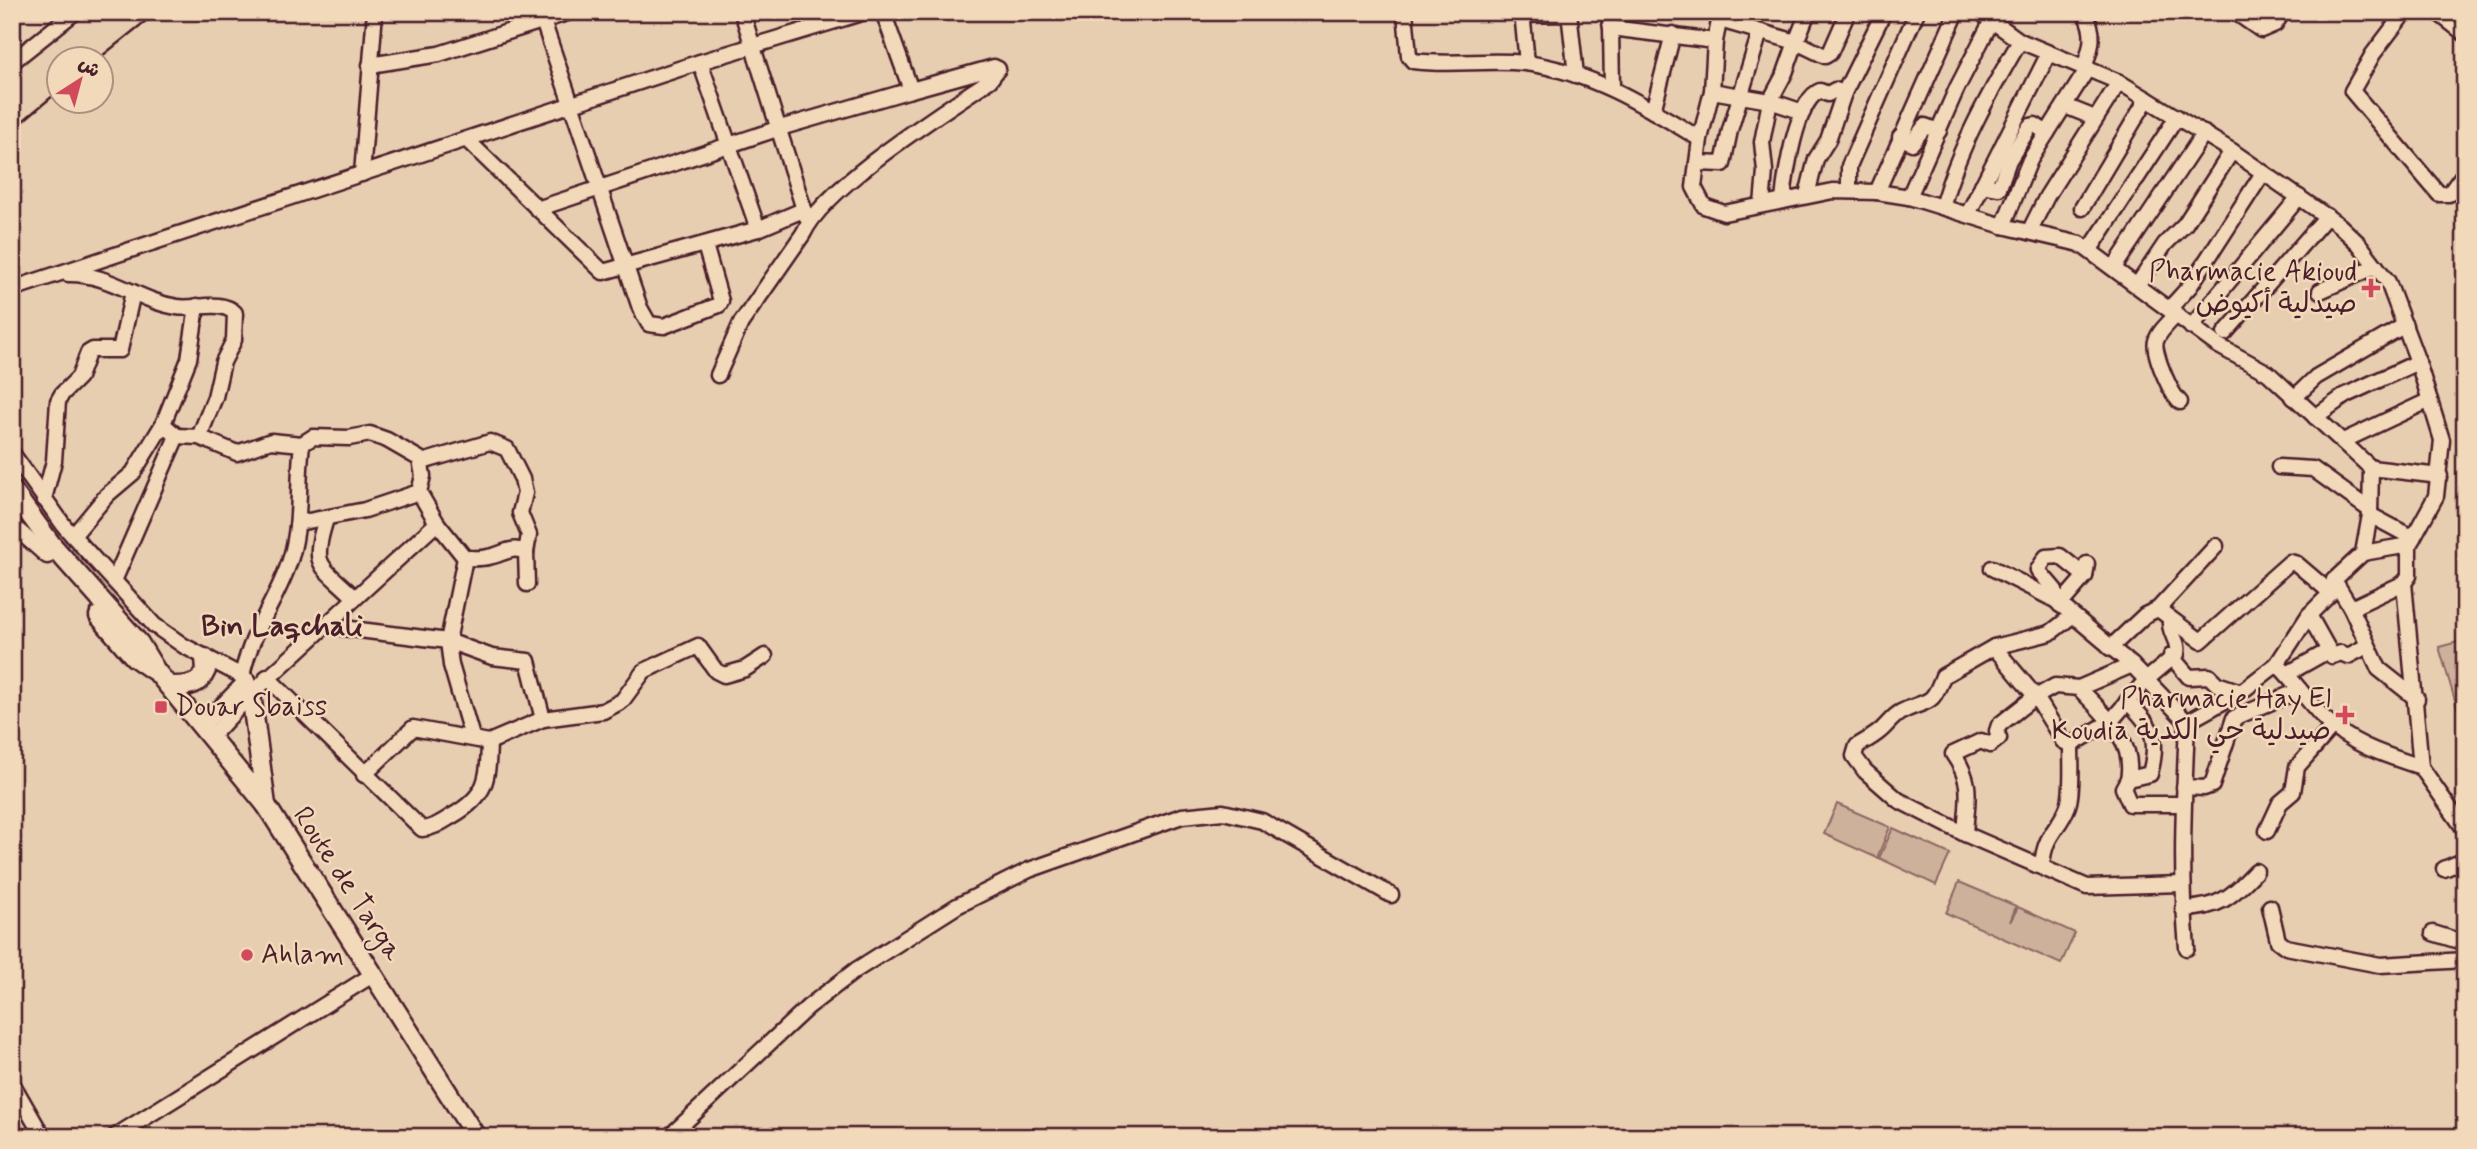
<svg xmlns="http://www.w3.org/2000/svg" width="2477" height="1149" font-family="Mynerve,'Playpen Sans Arabic',sans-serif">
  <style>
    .green { fill: #ceb19b; stroke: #8c6863; stroke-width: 2 }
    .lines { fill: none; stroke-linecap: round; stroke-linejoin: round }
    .minor-casing { stroke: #4a1f2b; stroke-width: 19 }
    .major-casing { stroke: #4a1f2b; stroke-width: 23 }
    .minor { stroke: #f2d9ba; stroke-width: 14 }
    .major { stroke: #f2d9ba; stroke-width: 18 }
    .rail { stroke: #4a1f2b; stroke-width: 2.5 }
    .poi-dot { fill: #d1495b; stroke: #f2d9ba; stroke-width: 2.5 }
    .labels { text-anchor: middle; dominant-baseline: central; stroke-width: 5; stroke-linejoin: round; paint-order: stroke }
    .poi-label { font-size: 28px; fill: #4a1f2b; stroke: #f2d9ba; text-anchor: end }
    .street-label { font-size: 28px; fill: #4a1f2b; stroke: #f2d9ba }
    .neighbourhood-label { font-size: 30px; font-weight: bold; fill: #4a1f2b; stroke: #f2d9ba }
  </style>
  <rect width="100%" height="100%" fill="#e8ceb1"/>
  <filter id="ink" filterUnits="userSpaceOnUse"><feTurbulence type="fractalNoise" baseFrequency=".0143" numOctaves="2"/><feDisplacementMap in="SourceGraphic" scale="14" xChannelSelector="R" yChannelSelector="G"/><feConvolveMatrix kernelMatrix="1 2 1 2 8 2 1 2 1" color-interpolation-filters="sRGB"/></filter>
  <g filter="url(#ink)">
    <!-- green -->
    <g class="green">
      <polygon points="2465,640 2465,734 2439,647"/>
      <polygon points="1837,804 1890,827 1877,858 1824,834"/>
      <polygon points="1893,828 1950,854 1936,885 1879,858"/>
      <polygon points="1959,882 2016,906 2010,922 2018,907 2075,933 2061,964 1946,913"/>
    </g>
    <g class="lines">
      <!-- minor casing -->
      <g class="minor-casing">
        <g id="minor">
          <polyline points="540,12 640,308 649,324 664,326 719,305 721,301 705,245"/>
          <polyline points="742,12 806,216"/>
          <path d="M 1405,12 L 1409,56 L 1413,61 C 1450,66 1488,59 1525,63 C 1590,71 1646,106 1700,139"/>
          <polyline points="1522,12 1527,63"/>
          <polyline points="1569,12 1576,75"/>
          <polyline points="1608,12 1611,28 1612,88"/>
          <path d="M 1721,12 L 1715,41 L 1712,91 L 1700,139 L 1694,187 L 1704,206 L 1724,213 L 1833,191 L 1877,192 L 1909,197 L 2003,226 L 2080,244 L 2217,345 L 2268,373 L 2371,468 L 2370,515 L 2363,553 L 2334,580 L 2331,593 L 2309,615 L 2277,664 C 2294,680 2307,701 2324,718 C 2351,745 2385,755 2421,767"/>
          <polyline points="1808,12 1796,42 1825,56 1830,53 1848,12"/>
          <polyline points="1980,12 2020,41 2119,82 2232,151 2339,225 2359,244 2388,282 2418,362 2442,440 2436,496 2409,545 2409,576 2404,583 2421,767 2465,830"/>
          <path d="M 2084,12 C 2096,32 2092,47 2084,67"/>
          <polyline points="2235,12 2261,30 2275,24 2283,12"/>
          <polyline points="2405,12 2373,54 2352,91 2439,194 2449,194 2465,172"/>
          <polyline points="2437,12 2465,34"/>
          <polyline points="1522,15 1569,14"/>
          <polyline points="1720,20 1796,42 1785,73 1770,101 1762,142 1765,171 1762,205"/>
          <polyline points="1611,28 1715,41"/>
          <polyline points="12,62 75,12"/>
          <polyline points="700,62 758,229"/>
          <polyline points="370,65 439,54 570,12"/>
          <polyline points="1712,91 1770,101 1803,112"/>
          <polyline points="2065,106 2095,118"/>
          <polyline points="1653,111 1673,34"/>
          <polyline points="1900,137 1912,143 1925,126 1939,131"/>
          <polyline points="467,140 603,272 758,229 803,210"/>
          <polyline points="1697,163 1723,164 1730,130 1760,32"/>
          <polyline points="362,174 375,12"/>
          <polyline points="1982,185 1999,188 2009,160 2030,126 2035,125 2047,133"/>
          <polyline points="1849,191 1849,166 1917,12"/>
          <polyline points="1877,192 1957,12"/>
          <polyline points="1807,195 1816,159 1828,140 1844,93 1884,12"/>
          <polyline points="1909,197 1957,88 1991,22"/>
          <path d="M 1783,201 C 1785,178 1796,99 1820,91 L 1828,94 L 1835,90 L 1844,93"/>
          <path d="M 1942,207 C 1958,149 1990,92 2020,41"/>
          <polyline points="2082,208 2147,99"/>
          <polyline points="537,209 780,128 911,90 883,12"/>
          <polyline points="1968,214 2049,53"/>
          <polyline points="2003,226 2030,160 2088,68"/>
          <polyline points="2029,232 2047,196 2119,82"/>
          <polyline points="2091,248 2177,117"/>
          <polyline points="2115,266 2204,133"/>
          <path d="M 68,274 C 109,273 138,301 177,307 C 195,310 221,299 235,313 L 234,340 L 223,362 L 215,397 L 199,437"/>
          <polyline points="2138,284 2165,244 2185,224 2232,151"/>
          <polyline points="12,289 700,62 865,12"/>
          <polyline points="2320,291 2376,266"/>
          <polyline points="2170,308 2190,286 2263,173"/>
          <path d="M 2177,314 C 2170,322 2159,331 2156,341 C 2152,352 2171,394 2180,402"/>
          <polyline points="2191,327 2299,197"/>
          <polyline points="2225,333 2327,216"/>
          <path d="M 718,375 L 741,323 L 803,234 C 825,186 943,112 990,80 L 998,69 L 994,67 L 911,90"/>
          <polyline points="2294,398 2316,377 2405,325"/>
          <polyline points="2315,417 2346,395 2418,362"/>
          <polyline points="163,424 189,359 197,306"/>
          <path d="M 177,436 L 199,437 L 237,453 L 271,441 L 302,444 C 297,482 302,520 291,557 C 279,598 251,630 242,676"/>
          <polyline points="2343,441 2430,400"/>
          <polyline points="12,453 65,527 154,625 184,646 242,676 247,680 251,694 437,523"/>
          <polyline points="422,462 490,442 507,449 522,479 525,493 520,513 529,535 526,552"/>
          <polyline points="2279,467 2313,469 2370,510"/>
          <polyline points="2371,468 2440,476"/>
          <polyline points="419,492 437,523 465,558 448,641 451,665 472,737"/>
          <polyline points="44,499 54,461 58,401 62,394 79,377 88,353 93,350 120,350 133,292"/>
          <polyline points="2370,515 2413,538"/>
          <path d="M 326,519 C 310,569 321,564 355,598"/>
          <polyline points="298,523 365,510 419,492 423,476 420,459 387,440 370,434 349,438 313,437 302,444"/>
          <polyline points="12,525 47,556"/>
          <polyline points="73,536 107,495 133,473 163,424 177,436 114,581"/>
          <polyline points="2363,553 2409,545"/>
          <path d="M 465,558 C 472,558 480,559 488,557 C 503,555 510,545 526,552 L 527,584"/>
          <path d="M 1992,568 L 2055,600 L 2132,665 L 2187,722 C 2184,799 2180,871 2187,948"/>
          <polyline points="2334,580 2351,608 2379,669 2417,699"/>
          <polyline points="2055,600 2055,590 2038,570 2046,557 2060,556 2085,576"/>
          <polyline points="2060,605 2085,576 2087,564"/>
          <polyline points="2351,608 2404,583"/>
          <polyline points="2158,609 2201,641 2290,562 2297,564 2331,593"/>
          <polyline points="2309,615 2332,656 2341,653 2348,656 2367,646"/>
          <path d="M 2072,616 L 2050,633 L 1994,647 L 1943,676 C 1931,709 1928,698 1901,712 C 1893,716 1887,725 1880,731 C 1873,737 1865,741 1857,746 L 1854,756 L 1865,771 L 1898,800 L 1965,834 L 2087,887 L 2181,884"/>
          <polyline points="327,626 448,641 492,657 528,661 543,719"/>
          <polyline points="1994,647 2036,697 2063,741 2071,745"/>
          <polyline points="2110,648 2145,615 2158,609 2216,546"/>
          <polyline points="2171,656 2189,677 2209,676 2217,684 2241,692"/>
          <polyline points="2287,674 2328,651"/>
          <path d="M 267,677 L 422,829 C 434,828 442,822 452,816 C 487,796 488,780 489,742"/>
          <path d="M 2079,688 C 2103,714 2136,740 2128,779"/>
          <path d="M 2127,701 C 2152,727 2160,736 2150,774 L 2128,779 L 2123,788 L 2130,804 L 2181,804"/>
          <polyline points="2187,722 2241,692 2277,664"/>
          <polyline points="202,726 247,680"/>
          <polyline points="211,737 251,694"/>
          <path d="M 2071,745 L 2110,722 L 2146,680 L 2177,654 C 2180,641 2168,633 2170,620"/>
          <polyline points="364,775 413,728 489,742 543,719 603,711 622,701 644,671 698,646 716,671 724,675 745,669 765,656"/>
          <polyline points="2184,787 2204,788 2212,785 2234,718 2300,690"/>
          <polyline points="2267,831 2280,803 2293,792 2297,767 2333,726"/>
          <path d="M 1965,834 C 1967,798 1974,784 1953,754 L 1981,741 L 1990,745 L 1999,738 L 1997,731 L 1999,725 L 2032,699 L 2055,686 L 2079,688 L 2132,665"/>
          <path d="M 2042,865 C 2045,832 2059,830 2068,806 C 2073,792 2071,761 2071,745"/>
          <polyline points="2444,869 2465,860"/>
          <polyline points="2270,907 2278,941 2286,947 2380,965 2465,960"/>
          <path d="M 2183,909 C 2219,908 2232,897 2256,871"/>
          <polyline points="2433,933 2465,943"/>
          <polyline points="12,1083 43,1137"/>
          <polyline points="114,1137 374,974"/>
          <polyline points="669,1137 808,1007 856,970 957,906 1029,870 1182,816 1223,812 1262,821 1391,895"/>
        </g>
      </g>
      <!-- major casing -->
      <g class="major-casing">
        <g id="major">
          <polyline points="12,490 52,545 139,643 156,671 266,805 476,1137"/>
          <polyline points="99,616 134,657 153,670"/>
          <path d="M 170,686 C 186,686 199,687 206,670 L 205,658"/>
          <polyline points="251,694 266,805"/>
        </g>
      </g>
      <!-- minor -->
      <use href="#minor" class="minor"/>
      <!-- major -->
      <use href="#major" class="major"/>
      <!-- rail -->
      <g class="rail">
        <polyline points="97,60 157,12"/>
        <polyline points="12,130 60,90"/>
      </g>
    </g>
  </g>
  <!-- markers -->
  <g class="poi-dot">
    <path d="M2367.5 277.5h7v7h7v7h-7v7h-7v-7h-7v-7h7z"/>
    <rect x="154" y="700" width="14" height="14" rx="3.5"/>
    <path d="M2341.5 704.5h7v7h7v7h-7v7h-7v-7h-7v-7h7z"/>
    <circle cx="247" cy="955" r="7"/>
  </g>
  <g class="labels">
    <!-- poi labels -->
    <g class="poi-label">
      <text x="2357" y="272">Pharmacie Akioud<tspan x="2357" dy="32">صيدلية أكيوض</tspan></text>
      <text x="2331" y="699">Pharmacie Hay El<tspan x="2331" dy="32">Koudia صيدلية حي الكدية</tspan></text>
      <text x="175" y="707" text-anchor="start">Douar Sbaiss</text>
      <text x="261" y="955" text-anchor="start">Ahlam</text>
    </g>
    <!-- street labels -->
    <g class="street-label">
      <text transform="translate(347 884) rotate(57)">Route de Targa</text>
    </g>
    <!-- neighbourhood labels -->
    <g class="neighbourhood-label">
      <text x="282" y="626">Bin Laqchali</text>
    </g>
  </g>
  <!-- margin -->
  <rect width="2477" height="1149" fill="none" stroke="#f2d9ba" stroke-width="42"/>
  <rect x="21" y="21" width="2435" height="1107" fill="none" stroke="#4a1f2b" stroke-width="2.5" filter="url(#ink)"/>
  <!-- north arrow -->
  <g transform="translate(80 80) rotate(36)"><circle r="33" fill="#f2d9ba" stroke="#af8f81" stroke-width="2"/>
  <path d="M0-5L12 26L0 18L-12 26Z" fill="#d1495b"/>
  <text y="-10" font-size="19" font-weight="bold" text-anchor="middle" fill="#4a1f2b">ش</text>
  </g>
</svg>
